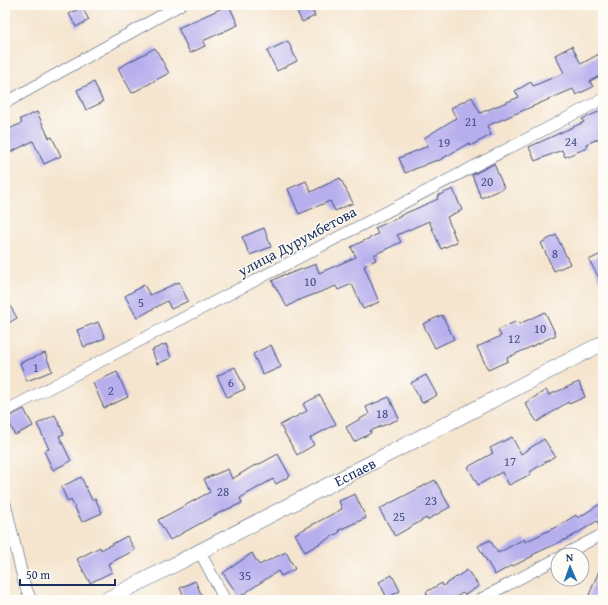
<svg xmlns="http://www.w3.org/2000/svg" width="608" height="605" font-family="'Gentium Book Plus',serif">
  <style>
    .building { fill: #b7afed }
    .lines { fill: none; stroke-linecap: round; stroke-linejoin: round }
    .street-casing { stroke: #3c4a6f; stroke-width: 12 }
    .secondary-casing { stroke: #3c4a6f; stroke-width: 16 }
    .street { stroke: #fff; stroke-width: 11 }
    .secondary { stroke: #fff; stroke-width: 15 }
    .labels { text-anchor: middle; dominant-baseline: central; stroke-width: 3; stroke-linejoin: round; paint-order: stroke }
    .number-label { font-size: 13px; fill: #424f82 }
    .street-label { font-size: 15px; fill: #1b2f5e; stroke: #fdfcf7 }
  </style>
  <rect width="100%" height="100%" fill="#fdfcf7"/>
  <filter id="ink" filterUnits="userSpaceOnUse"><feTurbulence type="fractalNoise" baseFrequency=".025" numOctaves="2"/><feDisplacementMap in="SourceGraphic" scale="8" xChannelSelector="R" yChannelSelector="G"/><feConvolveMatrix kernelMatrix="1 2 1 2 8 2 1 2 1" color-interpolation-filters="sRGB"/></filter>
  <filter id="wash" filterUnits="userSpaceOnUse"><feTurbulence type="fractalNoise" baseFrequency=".012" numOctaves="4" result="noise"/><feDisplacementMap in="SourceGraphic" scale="16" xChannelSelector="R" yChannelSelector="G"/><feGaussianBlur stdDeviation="0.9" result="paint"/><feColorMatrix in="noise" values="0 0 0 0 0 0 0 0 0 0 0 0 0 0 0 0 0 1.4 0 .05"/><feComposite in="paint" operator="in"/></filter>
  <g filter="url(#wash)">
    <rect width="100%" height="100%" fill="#f5e5cf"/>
    <g id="blocks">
      <!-- building -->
      <g class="building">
        <polygon points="229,5 238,25 203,41 205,46 190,53 178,28"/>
        <polygon points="294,5 310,5 315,16 302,22"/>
        <polygon points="82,7 89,20 76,27 69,14"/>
        <polygon points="288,41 297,61 277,71 267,51"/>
        <polygon points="572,46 581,64 599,54 603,62 603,74 590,81 593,87 576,95 573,89 487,126 491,135 470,146 469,143 438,161 437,160 405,173 399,158 428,146 424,138 456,118 451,108 472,97 480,113 519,97 515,91 531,82 533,86 564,73 555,55"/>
        <polygon points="155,48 169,73 132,93 118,68"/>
        <polygon points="94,82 103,102 86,110 77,90"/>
        <polygon points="603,110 603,137 586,144 587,148 565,157 562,150 535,161 529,147 584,122 582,119"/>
        <polygon points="37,112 49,138 52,137 61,156 44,164 33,141 5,155 5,131 22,123 20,119"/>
        <polygon points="494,164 504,188 481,198 472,175"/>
        <polygon points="340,178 353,203 335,211 330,201 299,214 288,189 306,181 311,192"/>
        <polygon points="453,189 462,210 447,217 457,242 441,249 429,221 397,235 401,242 374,255 376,260 364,266 379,302 363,309 352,284 338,290 336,286 297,301 287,307 272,281 285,274 286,275 316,264 319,273 356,257 351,247 378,234 375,228 398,218 397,217 438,199 437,196"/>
        <polygon points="264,228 271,247 250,255 242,237"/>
        <polygon points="556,235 570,264 554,271 541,243"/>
        <polygon points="603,253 603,285 589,260"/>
        <polygon points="179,282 188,301 171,309 167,301 137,318 125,296 144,285 150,295"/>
        <polygon points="5,297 17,318 5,325"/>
        <polygon points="545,312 556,335 507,358 508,361 488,370 477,347 501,336 498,330 517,321 519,324"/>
        <polygon points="442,315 454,339 435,348 423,324"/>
        <polygon points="98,322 105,338 84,347 77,330"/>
        <polygon points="166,344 171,358 157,364 152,350"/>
        <polygon points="271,345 281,367 263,375 253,354"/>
        <polygon points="45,353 52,371 27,381 20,363"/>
        <polygon points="235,367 245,389 227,397 217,376"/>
        <polygon points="117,372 128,397 104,408 93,383"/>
        <polygon points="426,375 437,395 422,403 411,383"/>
        <polygon points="579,382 585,397 569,404 568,402 537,422 525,403 546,390 549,395"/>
        <polygon points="320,395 336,424 310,438 314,445 297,455 280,425 307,411 303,404"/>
        <polygon points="389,397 399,419 370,431 371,433 354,442 346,427 369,414 366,407"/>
        <polygon points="24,409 33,426 15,435 7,418"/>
        <polygon points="55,415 64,434 59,436 71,461 53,470 44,451 49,449 37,424"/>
        <polygon points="512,437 521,454 544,439 555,456 530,472 531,474 509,485 502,472 478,485 468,467 493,453 490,448"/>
        <polygon points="278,454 290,476 276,484 273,479 240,498 242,503 219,513 170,540 158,520 210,492 204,479 228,469 232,479 255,465 256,466"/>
        <polygon points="81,477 92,500 95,498 102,513 82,522 71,500 68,502 61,487"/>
        <polygon points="435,480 450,507 427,520 426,518 395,536 379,509"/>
        <polygon points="355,494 366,518 339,530 340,532 305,552 295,534 342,509 339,501"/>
        <polygon points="603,502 603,527 600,528 597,521 571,537 532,555 533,556 513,566 512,565 495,575 478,546 490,540 498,553 524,539 525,542 558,526 576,515 578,518"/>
        <polygon points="127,536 135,550 108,564 112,572 90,583 77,559 100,547 101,550"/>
        <polygon points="286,552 295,569 281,576 278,571 239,597 223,573 252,553 259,565"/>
        <polygon points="603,561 603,600 587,600"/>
        <polygon points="467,570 479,586 465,595 463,593 450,600 430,600 426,592 442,583 443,586"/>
        <polygon points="392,575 400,591 387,598 379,582"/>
        <polygon points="195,581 204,600 186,600 180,588"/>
      </g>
    </g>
  </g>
  <g filter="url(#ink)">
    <use href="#blocks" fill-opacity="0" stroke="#3c4a6f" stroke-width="1"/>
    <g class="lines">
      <!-- street casing -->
      <g class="street-casing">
        <g id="street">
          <polyline points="5,103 180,5"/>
          <polyline points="5,411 603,99"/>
          <polyline points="5,503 24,583 31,600"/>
          <polyline points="200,552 225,600"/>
          <polyline points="563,555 603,534"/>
          <polyline points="479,600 558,558"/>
        </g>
      </g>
      <!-- secondary casing -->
      <g class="secondary-casing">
        <g id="secondary">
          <path id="s1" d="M 106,600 L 603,343"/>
        </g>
      </g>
      <!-- street -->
      <use href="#street" class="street"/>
      <!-- secondary -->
      <use href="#secondary" class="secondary"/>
    </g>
  </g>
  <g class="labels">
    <!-- number labels -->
    <g class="number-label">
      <text x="471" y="121">21</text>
      <text x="571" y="141">24</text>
      <text x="444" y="142">19</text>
      <text x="487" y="181">20</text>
      <text x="555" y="253">8</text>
      <text x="310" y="281">10</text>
      <text x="141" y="302">5</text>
      <text x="540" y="328">10</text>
      <text x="514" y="338">12</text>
      <text x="36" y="367">1</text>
      <text x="231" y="382">6</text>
      <text x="111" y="390">2</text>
      <text x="382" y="413">18</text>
      <text x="510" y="461">17</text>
      <text x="223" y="491">28</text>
      <text x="431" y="500">23</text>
      <text x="399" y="516">25</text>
      <text x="245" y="575">35</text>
    </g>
    <!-- street labels -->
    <g class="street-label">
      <text transform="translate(297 241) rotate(-28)">улица Дурумбетова</text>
      <text stroke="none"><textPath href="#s1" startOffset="280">Еспаев</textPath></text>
    </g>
  </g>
  <!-- margin -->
  <rect width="608" height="605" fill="none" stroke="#fdfcf7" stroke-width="20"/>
  <!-- north arrow -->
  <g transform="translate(570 567) rotate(358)"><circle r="19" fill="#fdfcf7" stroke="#a3aaba"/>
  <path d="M0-3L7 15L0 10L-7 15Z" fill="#1f6fb2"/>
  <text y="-6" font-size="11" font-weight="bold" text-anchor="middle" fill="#1b2f5e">N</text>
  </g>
  <!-- scale -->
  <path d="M20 579v6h95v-6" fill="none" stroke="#1b2f5e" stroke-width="2"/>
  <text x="26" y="579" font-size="12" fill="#1b2f5e" stroke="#fdfcf7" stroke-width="3" paint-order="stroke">50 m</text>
</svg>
